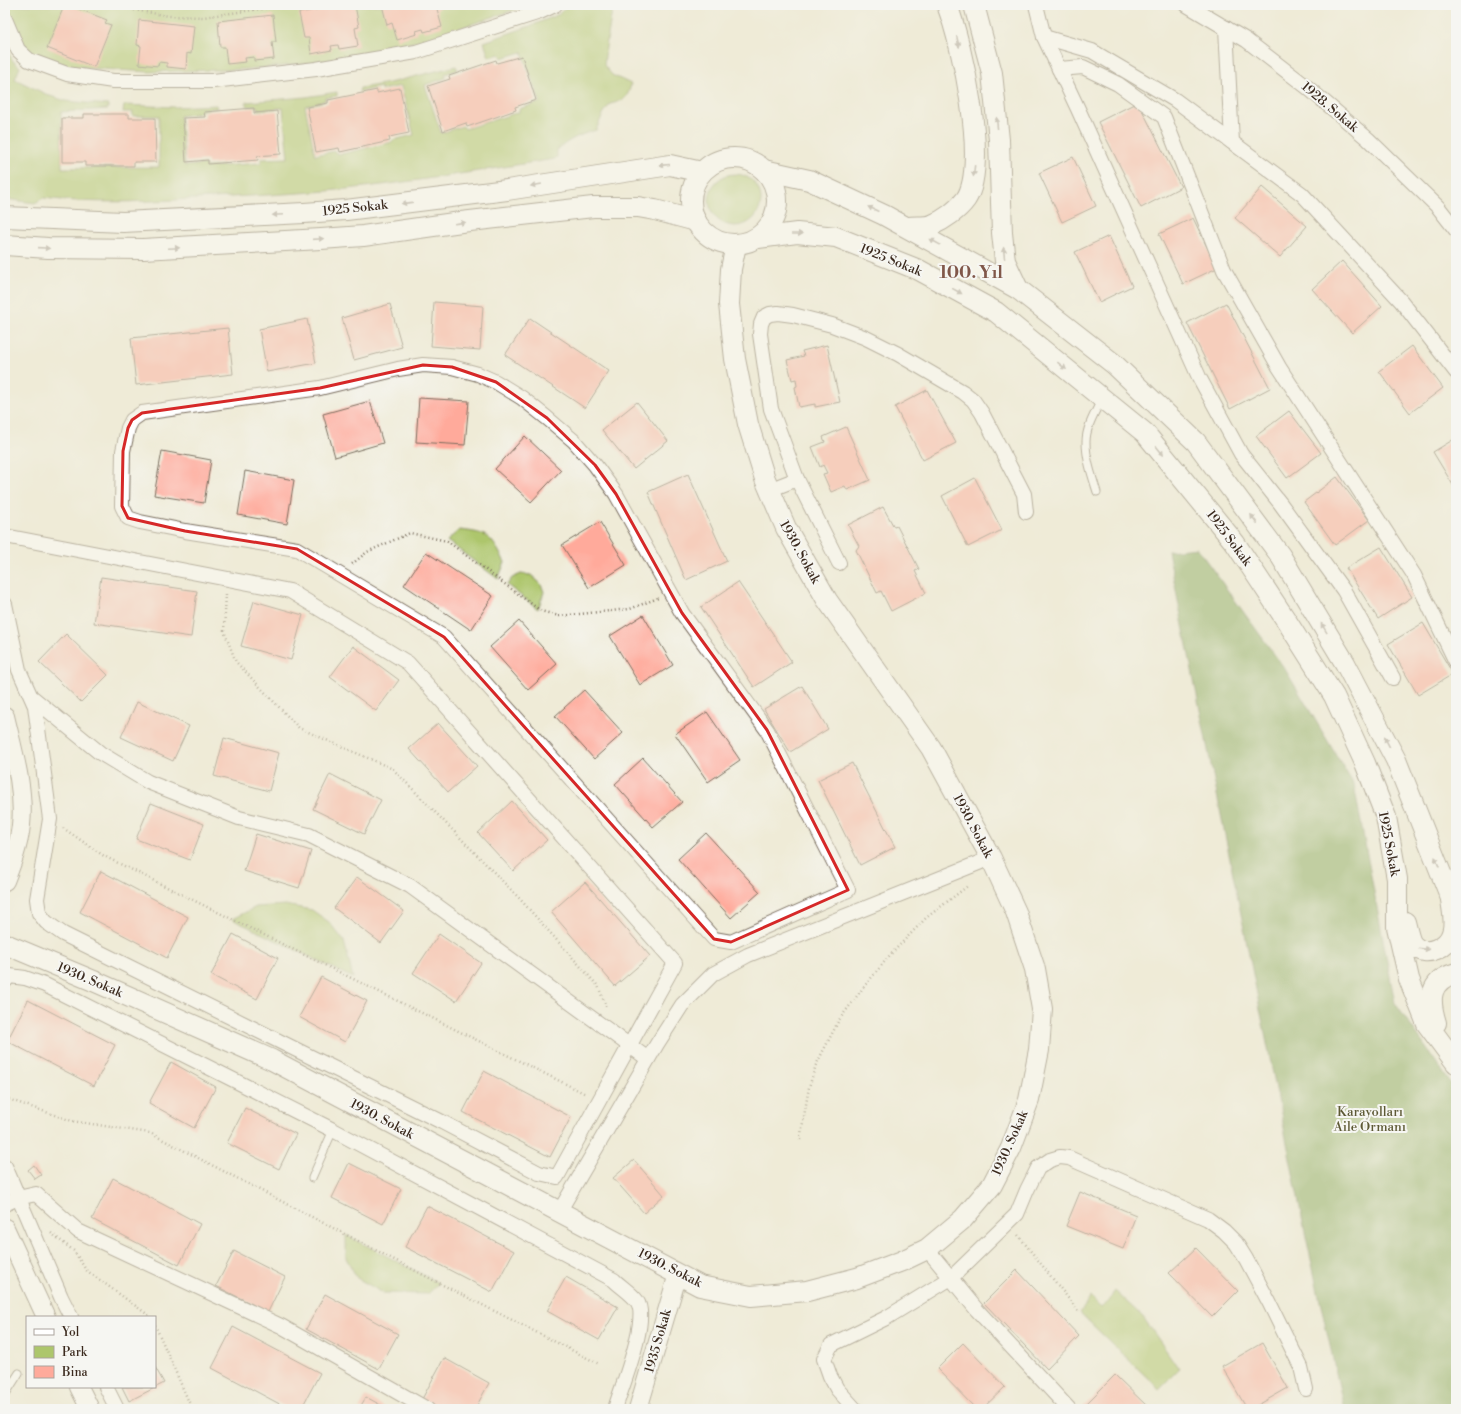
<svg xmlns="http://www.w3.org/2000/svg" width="1461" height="1414" font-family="'Libre Bodoni',serif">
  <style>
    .green { fill: #adc66c; stroke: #747845 }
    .forest { fill: #8aab60; stroke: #626a3f }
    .building { fill: #ffaa9b }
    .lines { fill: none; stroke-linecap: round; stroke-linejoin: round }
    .service-casing { stroke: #7a6e5f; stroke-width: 9 }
    .minor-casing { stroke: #7a6e5f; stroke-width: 16 }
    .tertiary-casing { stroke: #7a6e5f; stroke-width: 20 }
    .secondary-casing { stroke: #7a6e5f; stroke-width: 22 }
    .path { stroke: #7a6e5f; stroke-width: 2.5; stroke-dasharray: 1 3; stroke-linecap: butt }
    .service { stroke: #fff; stroke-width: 7 }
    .minor { stroke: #fff; stroke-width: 14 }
    .tertiary { stroke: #fff; stroke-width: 18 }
    .secondary { stroke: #fff; stroke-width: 20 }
    .oneway { fill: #a79f9a }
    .marked { fill: none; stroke: #d62828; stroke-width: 3; stroke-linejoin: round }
    .labels { text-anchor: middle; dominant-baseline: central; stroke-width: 4; stroke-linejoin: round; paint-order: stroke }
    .street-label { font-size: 13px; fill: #3b2a1e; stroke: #f6f6f2 }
    .park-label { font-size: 13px; fill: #5d5935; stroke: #f6f6f2 }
    .district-label { font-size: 17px; font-weight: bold; fill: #80574a; stroke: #f6f6f2 }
  </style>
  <rect width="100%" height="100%" fill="#f6f6f2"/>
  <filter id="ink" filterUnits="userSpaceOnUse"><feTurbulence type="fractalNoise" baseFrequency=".025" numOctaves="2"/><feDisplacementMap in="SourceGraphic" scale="8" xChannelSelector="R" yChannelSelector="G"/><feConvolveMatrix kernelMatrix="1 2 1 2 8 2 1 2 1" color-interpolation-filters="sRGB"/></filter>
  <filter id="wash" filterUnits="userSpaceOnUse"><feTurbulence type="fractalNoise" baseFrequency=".012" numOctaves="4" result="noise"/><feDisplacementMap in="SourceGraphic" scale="16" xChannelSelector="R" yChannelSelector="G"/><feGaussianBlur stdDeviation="0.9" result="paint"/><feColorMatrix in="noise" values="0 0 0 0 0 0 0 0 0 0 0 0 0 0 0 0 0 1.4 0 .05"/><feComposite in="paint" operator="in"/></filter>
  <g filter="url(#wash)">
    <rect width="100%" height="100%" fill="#efebd7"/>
    <!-- green -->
    <g class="green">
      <polygon points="7,5 527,5 514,10 427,39 362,54 313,63 251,69 149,72 72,67 32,54 26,48"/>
      <path d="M 569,5 L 613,5 L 606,47 L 604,65 L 612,75 L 631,84 C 628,98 624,101 610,104 L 603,114 L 596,130 C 581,134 568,140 557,150 L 557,157 L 554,159 C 479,171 402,184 327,191 C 289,194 250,196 212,198 C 156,201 99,205 43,198 L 35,203 L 5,199 L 5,47 L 13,61 L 20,67 L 15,79 L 50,96 L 66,101 L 108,105 L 108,109 L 61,112 L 62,168 L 159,167 L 159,116 L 132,116 L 133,112 L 123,112 L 124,105 L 175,107 L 217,105 L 217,108 L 201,110 L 201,113 L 180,116 L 185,166 L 205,164 L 206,167 L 261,163 L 261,159 L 288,158 L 283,108 L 258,110 L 258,107 L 247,106 L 246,102 L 306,97 L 337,92 L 337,96 L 325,98 L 325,101 L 305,106 L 315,155 L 335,151 L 336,153 L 341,154 L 393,142 L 393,140 L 414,135 L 401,86 L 381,90 L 381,87 L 359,92 L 360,88 L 389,83 L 456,66 L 458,70 L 445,74 L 446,78 L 425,85 L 441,133 L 463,126 L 465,129 L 519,112 L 519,109 L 540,102 L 522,52 L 502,58 L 500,54 L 489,57 L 484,42 L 533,25 L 557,15 Z"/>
      <circle cx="735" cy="200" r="26"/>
      <path d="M 459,530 C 490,533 490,536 505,562 L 498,579 L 447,541 Z"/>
      <polygon points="521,574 531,575 541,584 544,592 538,609 507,585 512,578"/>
      <polygon points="285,905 312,910 329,922 344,941 353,978 232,919 256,907"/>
      <polygon points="346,1235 439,1283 428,1294 383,1293 357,1278 346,1258"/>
      <polygon points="1115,1291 1143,1317 1179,1369 1159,1389 1080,1313 1091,1297 1102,1308"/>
    </g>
    <!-- forest -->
    <polygon class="forest" points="1197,548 1285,669 1354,785 1395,1003 1456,1091 1456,1409 1344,1409 1304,1228 1168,551"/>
    <g id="blocks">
      <!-- building -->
      <g class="building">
        <polygon points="69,5 107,20 105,23 111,25 94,67 47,48 64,6 68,7"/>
        <polygon points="342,5 355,5 359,27 355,28 358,46 339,49 338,45 331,46 332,50 311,54 309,38 304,38 299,13"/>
        <polygon points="382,5 439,5 440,8 437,9 442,27 424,32 423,29 416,31 417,34 397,40 392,23 387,25"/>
        <polygon points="273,15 276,42 272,42 274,59 254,61 254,57 245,58 246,62 227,64 225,47 220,47 218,21"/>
        <polygon points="139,20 194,26 191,54 187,53 186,69 167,67 167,63 159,62 158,66 139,64 141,46 137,45"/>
        <polygon points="522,56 536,100 515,107 516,110 467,127 466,123 443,131 428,86 450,79 449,76 496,60 497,63"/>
        <polygon points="400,88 409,133 389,137 390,141 340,152 339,148 316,152 307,107 328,103 328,100 377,90 377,93"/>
        <polygon points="1138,102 1181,187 1141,208 1098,122"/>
        <polygon points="254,108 254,113 277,111 281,154 257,156 258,160 208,164 208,160 186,162 183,118 205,117 204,112"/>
        <polygon points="84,114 129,114 129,118 155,118 156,162 134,162 134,166 85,166 85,162 62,162 62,118 84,118"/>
        <polygon points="1073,157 1096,206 1062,222 1039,173"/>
        <polygon points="1262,187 1307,226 1280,257 1235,218"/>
        <polygon points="1193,218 1217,268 1183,284 1159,234"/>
        <polygon points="1109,236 1132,286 1099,302 1075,252"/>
        <polygon points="1342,261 1382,306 1352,333 1312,289"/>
        <polygon points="434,302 483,306 480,350 431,346"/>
        <polygon points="1226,303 1270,388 1230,409 1187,323"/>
        <polygon points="390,304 402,347 354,360 342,318"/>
        <polygon points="530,318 609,371 585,408 505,355"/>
        <polygon points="307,319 316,363 267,372 259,329"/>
        <polygon points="228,328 233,374 136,385 131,338"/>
        <polygon points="827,345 840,402 815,407 815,404 799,407 795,387 797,386 796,379 792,380 787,360 804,356 802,351"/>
        <polygon points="1412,346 1443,388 1410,413 1379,371"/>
        <polygon points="927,390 956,443 923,460 895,407"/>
        <polygon points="419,398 469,401 465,445 416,442"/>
        <polygon points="370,401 383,443 335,457 323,414"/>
        <polygon points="637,402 668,441 634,469 602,430"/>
        <polygon points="1289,411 1321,453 1287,478 1256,436"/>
        <polygon points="846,427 870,480 847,490 845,486 831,492 823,474 827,473 823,465 820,467 812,447 825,442 823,437"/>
        <polygon points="525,436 561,470 531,502 495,469"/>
        <polygon points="1456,438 1456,490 1433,452"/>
        <polygon points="162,451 211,460 204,503 154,495"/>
        <polygon points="245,471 294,480 287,524 238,515"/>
        <polygon points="688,474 727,561 686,580 648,492"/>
        <polygon points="1337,477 1369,520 1335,545 1304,502"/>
        <polygon points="975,478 1002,530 968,547 942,496"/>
        <polygon points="883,507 894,527 897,526 919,569 915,571 926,593 891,611 881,591 877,593 856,550 859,546 848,525"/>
        <polygon points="600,522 626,565 589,588 562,545"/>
        <polygon points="1381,547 1412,597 1378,619 1346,568"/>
        <polygon points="426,552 493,596 471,630 404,585"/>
        <polygon points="101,577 197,591 191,637 94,623"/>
        <polygon points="738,582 792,662 754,687 701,607"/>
        <polygon points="254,601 303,615 291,660 241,646"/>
        <polygon points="643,615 673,665 640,685 610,636"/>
        <polygon points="519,621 557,664 528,690 490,647"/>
        <polygon points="1423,623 1453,674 1418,695 1388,644"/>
        <polygon points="66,634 108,675 81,702 39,662"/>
        <polygon points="353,646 399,680 376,711 330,677"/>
        <polygon points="802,686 828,729 790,752 764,709"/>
        <polygon points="584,690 623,733 594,759 555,716"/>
        <polygon points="137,702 189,726 173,761 121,737"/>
        <polygon points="707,712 740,760 708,782 675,734"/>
        <polygon points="438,723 477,766 448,792 409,749"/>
        <polygon points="224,738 279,753 269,791 214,776"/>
        <polygon points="643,758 682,802 653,827 615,784"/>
        <polygon points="852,763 895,847 860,865 818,780"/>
        <polygon points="330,774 381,800 364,834 313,809"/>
        <polygon points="512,801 547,840 513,871 478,833"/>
        <polygon points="151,803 204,824 190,860 136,839"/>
        <polygon points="706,833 760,892 731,918 678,859"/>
        <polygon points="256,834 311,851 299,888 244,871"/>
        <polygon points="101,871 188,917 167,958 80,912"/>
        <polygon points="357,877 404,911 381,943 334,908"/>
        <polygon points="585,882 650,956 615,986 551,912"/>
        <polygon points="233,934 278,958 257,999 211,975"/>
        <polygon points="439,934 481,963 456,1001 413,973"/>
        <polygon points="321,977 367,1001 345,1042 299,1017"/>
        <polygon points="28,1000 115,1045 94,1086 7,1041"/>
        <polygon points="171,1062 216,1087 194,1128 149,1103"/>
        <polygon points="484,1071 571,1117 550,1157 463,1112"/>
        <polygon points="245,1108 296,1134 279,1169 227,1143"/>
        <polygon points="634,1160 664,1195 644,1213 613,1178"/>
        <polygon points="349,1163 401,1189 383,1224 332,1198"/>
        <polygon points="34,1165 41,1175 35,1179 28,1170"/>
        <polygon points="113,1178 200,1224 179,1265 92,1219"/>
        <polygon points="1080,1192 1136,1215 1123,1249 1066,1226"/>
        <polygon points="427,1206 514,1251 492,1292 405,1247"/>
        <polygon points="1196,1248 1238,1291 1212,1317 1169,1273"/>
        <polygon points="234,1251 285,1277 268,1312 216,1286"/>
        <polygon points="1017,1270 1079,1336 1047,1369 984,1303"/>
        <polygon points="566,1277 618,1307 599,1340 547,1311"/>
        <polygon points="325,1294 398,1334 379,1369 306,1329"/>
        <polygon points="233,1327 320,1373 301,1409 289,1409 212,1368"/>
        <polygon points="963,1343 1005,1387 982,1409 976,1409 937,1369"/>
        <polygon points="1262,1343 1288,1388 1251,1409 1247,1409 1222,1366"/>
        <polygon points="444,1358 489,1383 475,1409 440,1409 422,1399"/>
        <polygon points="155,1367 164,1383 129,1401 122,1387 155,1387"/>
        <polygon points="1115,1375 1150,1409 1084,1409 1082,1408"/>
        <polygon points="366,1397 388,1409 359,1409"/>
      </g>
    </g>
  </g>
  <g filter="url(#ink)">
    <use href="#blocks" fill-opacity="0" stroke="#7a6e5f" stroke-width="1"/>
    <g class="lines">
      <!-- service casing -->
      <g class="service-casing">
        <g id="service">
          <path d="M 1097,492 C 1092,476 1086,459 1086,442 C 1086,427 1095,413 1101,400"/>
          <polyline points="312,1178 333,1130"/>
          <polyline points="5,1395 19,1373"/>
        </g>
      </g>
      <!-- minor casing -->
      <g class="minor-casing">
        <g id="minor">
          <polyline points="1036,5 1044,37 1078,109 1199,377 1241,454 1280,503 1344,591 1393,678"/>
          <polyline points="1187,5 1246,40 1307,87 1368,139 1438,207 1456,230"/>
          <polyline points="5,19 18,50 29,60 67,74 113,81 213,81 316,69 416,52 540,12 555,5"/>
          <polyline points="1226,28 1232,142"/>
          <polyline points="1044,37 1092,51 1175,100 1302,194 1401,301 1456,372"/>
          <polyline points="1059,69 1083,67 1118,84 1164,117 1224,270 1279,367 1414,575 1456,662"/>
          <polygon points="423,365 452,367 478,374 496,382 522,398 547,418 574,441 595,465 616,494 682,613 767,730 848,890 731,942 714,939 444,637 297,549 185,531 140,522 128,518 122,506 123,451 128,428 132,420 142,413 320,388 398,369"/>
          <polyline points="769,490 797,479"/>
          <polyline points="5,536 290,591 408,663 675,963 557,1177 539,1173 442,1122 63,934 46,922 39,913 37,899 50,819 35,706 19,670 5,604"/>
          <polyline points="839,563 797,479 771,409 760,334 761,324 764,317 770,314 778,313 793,315 832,325 866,338 898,354 963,392 973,400 982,413 1024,494 1026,512"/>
          <polyline points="33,698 100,753 148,782 239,818 309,835 410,886 648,1059"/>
          <path d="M 5,981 L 10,976 L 25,978 L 45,985 L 333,1130 L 614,1280 C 621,1287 631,1293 637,1301 C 650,1319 621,1388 615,1409"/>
          <polyline points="5,1166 61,1297 71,1317"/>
          <polyline points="5,1204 18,1198 36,1194 78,1231 281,1326 427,1409"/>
          <polyline points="559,1212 657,1044 682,1005 713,974 748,955 991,858"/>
          <polyline points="927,1249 977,1310 1069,1409"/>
          <polyline points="106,1387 117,1409"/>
          <polyline points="855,1409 837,1389 830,1376 824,1359 831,1345 886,1318 951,1278 1017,1214 1027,1190 1038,1168 1050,1160 1060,1157 1069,1158 1208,1219 1224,1231 1236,1243 1246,1259 1269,1302 1301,1367 1306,1389"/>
        </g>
      </g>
      <!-- tertiary casing -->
      <g class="tertiary-casing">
        <g id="tertiary">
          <path d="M 5,716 C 13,751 25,789 21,825 C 19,845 12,863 5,881"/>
          <polyline points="5,1228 46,1317"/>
          <polyline points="79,1387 90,1409"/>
          <polyline points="638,1409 678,1274"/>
        </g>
      </g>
      <!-- secondary casing -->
      <g class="secondary-casing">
        <g id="secondary">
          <polyline points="974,5 992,73 999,140 1002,233 1005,261 1018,289"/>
          <circle cx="734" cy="201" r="43"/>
          <polyline points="764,170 809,180 884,215 1018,289 1114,364 1196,442 1280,555 1345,663 1396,760 1456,911"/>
          <polyline points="5,217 123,222 304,213 346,210 507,190 670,165 702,172"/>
          <path d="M 908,227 C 915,226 925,227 932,225 C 944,220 958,210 966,199 C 989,164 962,44 947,5"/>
          <polyline points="758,238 797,233 836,237 919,270 996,312 1145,433 1235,543 1286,620 1334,696 1365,763 1386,817 1397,879 1397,927 1409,979 1427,1024 1456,1063"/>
          <polyline points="5,245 48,248 143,249 321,239 363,236 461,222 593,207 638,207 655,210 696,221"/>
          <path d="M 1405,922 C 1407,929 1409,942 1414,946 C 1426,958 1448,947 1452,933 C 1456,922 1452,910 1451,899"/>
          <polyline points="5,944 96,982 272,1060 700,1286 751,1296 807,1291 857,1278 902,1261 927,1249 963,1219 992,1185 1011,1148 1029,1100 1039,1050 1042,1009 1035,969 1016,912 991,858 931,748 827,600 786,528 765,479 748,424 735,359 729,304 731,269 736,245"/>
          <path d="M 1436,1023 C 1429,1000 1428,981 1456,973"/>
        </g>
      </g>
      <!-- path -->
      <g class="path">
        <polyline points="242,5 243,11"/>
        <polyline points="134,10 169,16 203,17 289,5"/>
        <polyline points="352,564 367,552 410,533 447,541 541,611 559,616 630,609 658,598"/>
        <polyline points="226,594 224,631 236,662 299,728 393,769 519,898 598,986 607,1009"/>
        <polyline points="63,828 104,856 586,1094"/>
        <polyline points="5,1098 72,1121 150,1133 439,1283 599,1364"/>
        <polyline points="800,1140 809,1087 816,1065 839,1020 863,988 890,955 926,918 969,885"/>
        <polyline points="51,1233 74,1251 86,1270 151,1317"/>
        <polyline points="1018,1235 1080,1313"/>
        <polyline points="155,1325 192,1409"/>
      </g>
      <!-- service -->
      <use href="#service" class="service"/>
      <!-- minor -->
      <use href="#minor" class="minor"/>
      <!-- tertiary -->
      <use href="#tertiary" class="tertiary"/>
      <!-- secondary -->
      <use href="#secondary" class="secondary"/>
    </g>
    <!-- one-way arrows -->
    <defs><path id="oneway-solid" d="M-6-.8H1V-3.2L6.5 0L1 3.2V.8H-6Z"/></defs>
    <g class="oneway">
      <use href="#oneway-solid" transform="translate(958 42) rotate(77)"/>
      <use href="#oneway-solid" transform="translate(997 123) rotate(-96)"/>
      <use href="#oneway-solid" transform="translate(664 165) rotate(175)"/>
      <use href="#oneway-solid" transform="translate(974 171) rotate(97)"/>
      <use href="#oneway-solid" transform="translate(536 185) rotate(170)"/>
      <use href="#oneway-solid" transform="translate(407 203) rotate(173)"/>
      <use href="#oneway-solid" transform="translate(873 209) rotate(-155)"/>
      <use href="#oneway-solid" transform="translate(278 215) rotate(177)"/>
      <use href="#oneway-solid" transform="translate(460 223) rotate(-7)"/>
      <use href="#oneway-solid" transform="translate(797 234)"/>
      <use href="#oneway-solid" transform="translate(318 239) rotate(-4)"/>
      <use href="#oneway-solid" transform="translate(935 242) rotate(-151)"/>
      <use href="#oneway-solid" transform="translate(44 248) rotate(4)"/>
      <use href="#oneway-solid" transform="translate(174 248) rotate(-3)"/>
      <use href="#oneway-solid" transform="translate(1004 253) rotate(-95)"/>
      <use href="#oneway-solid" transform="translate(957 291) rotate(29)"/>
      <use href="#oneway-solid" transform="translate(1062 366) rotate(39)"/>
      <use href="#oneway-solid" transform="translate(1160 451) rotate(51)"/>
      <use href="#oneway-solid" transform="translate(1254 519) rotate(-127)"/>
      <use href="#oneway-solid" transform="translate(1324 628) rotate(-121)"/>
      <use href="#oneway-solid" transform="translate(1387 742) rotate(-117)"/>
      <use href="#oneway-solid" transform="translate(1437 862) rotate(-112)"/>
      <use href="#oneway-solid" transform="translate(1424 949) rotate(6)"/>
    </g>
  </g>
  <!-- marked area -->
  <path d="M0 0H1461V1414H0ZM 423,365 L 452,367 L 496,382 L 547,418 L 595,465 L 616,494 L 682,613 L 767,730 L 848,890 L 731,942 L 714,939 L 444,637 L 297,549 L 185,531 L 128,518 L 122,506 L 123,451 L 128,428 L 132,420 L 142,413 L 320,388 Z" fill="#efebd7" fill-opacity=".55" fill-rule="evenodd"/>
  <path class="marked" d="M 423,365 L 452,367 L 496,382 L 547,418 L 595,465 L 616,494 L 682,613 L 767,730 L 848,890 L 731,942 L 714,939 L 444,637 L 297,549 L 185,531 L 128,518 L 122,506 L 123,451 L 128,428 L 132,420 L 142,413 L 320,388 Z"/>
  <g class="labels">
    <!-- street labels -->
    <g class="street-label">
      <text transform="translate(1330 107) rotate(40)">1928. Sokak</text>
      <text transform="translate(355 208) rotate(-6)">1925 Sokak</text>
      <text transform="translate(891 260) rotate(22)">1925 Sokak</text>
      <text transform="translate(1229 538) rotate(53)">1925 Sokak</text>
      <text transform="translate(800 552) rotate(61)">1930. Sokak</text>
      <text transform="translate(973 826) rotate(62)">1930. Sokak</text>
      <text transform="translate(1389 844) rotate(79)">1925 Sokak</text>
      <text transform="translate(90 980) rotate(23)">1930. Sokak</text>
      <text transform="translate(382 1119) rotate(28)">1930. Sokak</text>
      <text transform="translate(1010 1143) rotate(-66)">1930. Sokak</text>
      <text transform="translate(670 1268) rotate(27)">1930. Sokak</text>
      <text transform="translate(658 1341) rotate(-74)">1935 Sokak</text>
    </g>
    <!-- park labels -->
    <g class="park-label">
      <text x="1370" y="1112">Karayolları<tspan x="1370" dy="15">Aile Ormanı</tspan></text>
    </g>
    <!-- district labels -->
    <g class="district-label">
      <text x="971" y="273">100. Yıl</text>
    </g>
  </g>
  <!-- margin -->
  <rect width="1461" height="1414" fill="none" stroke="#f6f6f2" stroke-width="20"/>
  <!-- legend -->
  <rect x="26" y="1316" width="130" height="72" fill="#f6f6f2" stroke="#aba49d"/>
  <rect x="34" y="1329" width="20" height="6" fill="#ffffff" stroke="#aba49d"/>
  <text x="62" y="1336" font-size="12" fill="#3b2a1e">Yol</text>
  <rect x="34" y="1346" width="20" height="12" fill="#adc66c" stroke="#aba49d"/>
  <text x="62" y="1356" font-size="12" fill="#3b2a1e">Park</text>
  <rect x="34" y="1366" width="20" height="12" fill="#ffaa9b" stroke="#aba49d"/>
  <text x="62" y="1376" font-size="12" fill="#3b2a1e">Bina</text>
</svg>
